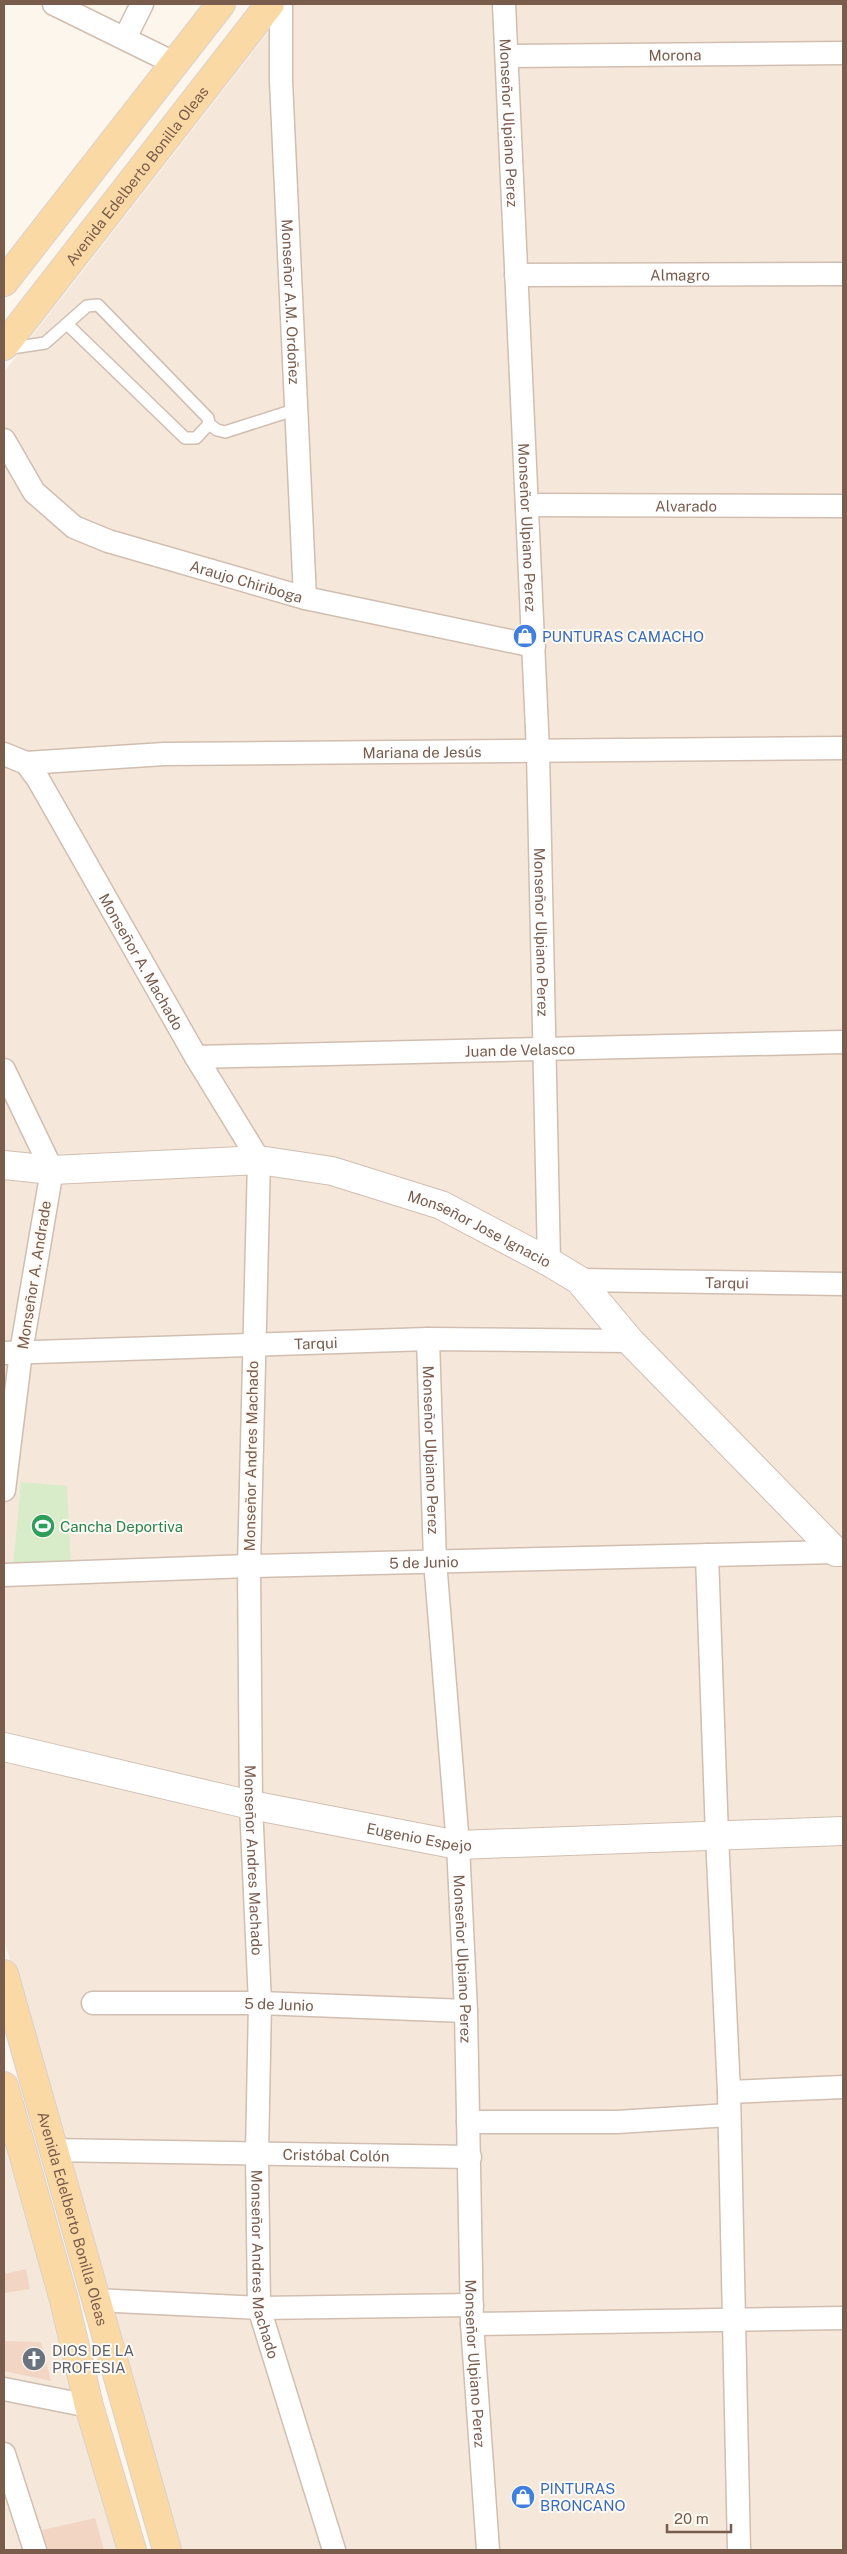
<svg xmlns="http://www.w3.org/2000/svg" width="847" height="2554" font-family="'Public Sans',sans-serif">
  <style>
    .residential { fill: #f5e8da }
    .green { fill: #d8ecc9 }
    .building { fill: #f3d5c3 }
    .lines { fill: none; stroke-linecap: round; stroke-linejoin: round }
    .service-casing { stroke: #d1beb0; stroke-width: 14 }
    .minor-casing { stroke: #d1beb0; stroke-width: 25 }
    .tertiary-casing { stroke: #d1beb0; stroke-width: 30 }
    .primary-casing { stroke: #dad1cd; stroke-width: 30 }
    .service { stroke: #fff; stroke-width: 11 }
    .minor { stroke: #fff; stroke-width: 22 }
    .tertiary { stroke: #fff; stroke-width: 28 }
    .primary { stroke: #fbd9a5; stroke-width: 28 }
    .labels { text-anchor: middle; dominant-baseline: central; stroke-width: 4; stroke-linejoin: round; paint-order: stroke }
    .street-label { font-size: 15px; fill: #7a5c4d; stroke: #fffaf3 }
    .shop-label { font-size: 15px; fill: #366cbe; stroke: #fffaf3; text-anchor: start }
    .leisure-label { font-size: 15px; fill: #27864d; stroke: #fffaf3; text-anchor: start }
    .worship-label { font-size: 15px; fill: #5b616d; stroke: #fffaf3; text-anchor: start }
  </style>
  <rect width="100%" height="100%" fill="#fdf6ec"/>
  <!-- residential -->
  <g class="residential">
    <polygon points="290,4 843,4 843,1823 458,1838 252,1798 4,1734 4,372"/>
    <polygon points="4,1761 248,1818 457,1858 843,1844 843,2550 176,2550 4,1939"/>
    <polygon points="4,2143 122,2550 4,2550"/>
  </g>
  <!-- green -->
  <polygon class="green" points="21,1482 67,1486 71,1566 13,1566"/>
  <!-- building -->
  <g class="building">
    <polygon points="26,2269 30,2289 4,2293 4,2274"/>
    <polygon points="4,2341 41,2342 51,2381 4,2371"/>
    <polygon points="95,2518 104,2550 48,2550 42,2530"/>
  </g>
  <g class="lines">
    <!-- service casing -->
    <g class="service-casing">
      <g id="service">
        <polyline points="67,324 185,438 196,438 209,424"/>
        <polyline points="5,349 45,343 87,306 98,305 208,418 209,424 217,430 225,432 297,409"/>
      </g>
    </g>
    <!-- minor casing -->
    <g class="minor-casing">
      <g id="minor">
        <polyline points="54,4 176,64"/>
        <path id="s1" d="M 281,4 L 281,81 L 305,598"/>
        <path id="s2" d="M 504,4 L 538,751 L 549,1262"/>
        <polyline points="125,38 142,4"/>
        <path id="s3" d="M 507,56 L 843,53"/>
        <path id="s4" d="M 516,275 L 843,274"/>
        <path id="s5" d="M 4,440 L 34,492 L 74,527 L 108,541 L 305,598 L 534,646"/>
        <path id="s6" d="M 527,505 L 843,506"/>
        <path id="s7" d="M 4,754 L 26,763 L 164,754 L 843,748"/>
        <path id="s8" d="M 26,763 L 38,779 L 196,1057 L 259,1160 L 249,1566 L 251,1805 L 260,2003 L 257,2154 L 259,2308 L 334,2550"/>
        <path id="s9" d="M 196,1057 L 843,1042"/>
        <polyline points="4,1070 52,1170 21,1352 4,1490"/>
        <path id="s10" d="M 579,1280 L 843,1284"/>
        <path id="s11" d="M 428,1339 L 435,1561 L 458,1845 L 466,2011 L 472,2324 L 488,2550"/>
        <path id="s12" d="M 4,1353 L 428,1339 L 630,1341"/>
        <polyline points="707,1555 717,1836 729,2092 739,2550"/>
        <path id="s13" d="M 4,1575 L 249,1566 L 836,1552"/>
        <path id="s14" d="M 93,2003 L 260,2003 L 466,2011"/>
        <polyline points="729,2092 843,2087"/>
        <polyline points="468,2122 617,2122 729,2115"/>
        <path id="s15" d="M 52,2150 L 470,2157"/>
        <polyline points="95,2300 259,2308 472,2305"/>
        <polyline points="472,2324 843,2318"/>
        <polyline points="4,2389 89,2406"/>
        <polyline points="4,2454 35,2550"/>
      </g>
    </g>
    <!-- tertiary casing -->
    <g class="tertiary-casing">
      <g id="tertiary">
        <path id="s16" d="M 4,1165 L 52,1170 L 259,1160 L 332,1171 L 441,1205 L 549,1262 L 579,1280 L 630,1341 L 836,1552 L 843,1552"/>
        <path id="s17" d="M 4,1747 L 251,1805 L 458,1845 L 843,1831"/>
      </g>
    </g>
    <!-- primary casing -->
    <g class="primary-casing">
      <g id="primary">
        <polyline points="4,282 221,4"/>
        <path id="s18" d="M 4,346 L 270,4"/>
        <path id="s19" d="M 4,1974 L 167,2550"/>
        <polyline points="4,2086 64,2300 89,2406 132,2550"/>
      </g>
    </g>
    <!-- service -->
    <use href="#service" class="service"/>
    <!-- minor -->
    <use href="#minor" class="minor"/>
    <!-- tertiary -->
    <use href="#tertiary" class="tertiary"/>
    <!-- primary -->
    <use href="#primary" class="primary"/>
  </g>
  <!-- icons -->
  <defs>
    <g id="shop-disc" transform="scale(1.25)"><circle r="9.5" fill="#3f7fe0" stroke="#fffaf3"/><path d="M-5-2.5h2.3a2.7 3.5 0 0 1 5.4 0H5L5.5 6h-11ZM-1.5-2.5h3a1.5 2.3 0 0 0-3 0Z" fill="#fff"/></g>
    <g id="stadium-disc" transform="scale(1.25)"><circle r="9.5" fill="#2e9e5b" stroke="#fffaf3"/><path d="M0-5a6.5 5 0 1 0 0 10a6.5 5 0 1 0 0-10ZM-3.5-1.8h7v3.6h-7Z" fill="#fff"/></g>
    <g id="church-disc" transform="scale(1.25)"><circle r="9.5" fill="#6b7280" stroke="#fffaf3"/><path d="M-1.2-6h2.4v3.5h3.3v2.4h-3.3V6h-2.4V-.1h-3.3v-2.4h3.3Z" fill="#fff"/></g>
  </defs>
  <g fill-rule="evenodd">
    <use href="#shop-disc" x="525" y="636"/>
    <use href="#stadium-disc" x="43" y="1526"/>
    <use href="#church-disc" x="34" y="2359"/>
    <use href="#shop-disc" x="523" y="2497"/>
  </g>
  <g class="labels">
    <!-- street labels -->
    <g class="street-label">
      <text stroke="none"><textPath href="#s3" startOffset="168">Morona</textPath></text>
      <text stroke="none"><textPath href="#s2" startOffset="119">Monseñor Ulpiano Perez</textPath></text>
      <text stroke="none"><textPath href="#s18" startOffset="216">Avenida Edelberto Bonilla Oleas</textPath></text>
      <text stroke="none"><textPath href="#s4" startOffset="164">Almagro</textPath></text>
      <text stroke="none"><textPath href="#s1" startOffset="298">Monseñor A.M. Ordoñez</textPath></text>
      <text stroke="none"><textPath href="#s6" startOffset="159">Alvarado</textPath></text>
      <text stroke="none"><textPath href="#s2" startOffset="524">Monseñor Ulpiano Perez</textPath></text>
      <text stroke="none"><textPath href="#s5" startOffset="294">Araujo Chiriboga</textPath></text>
      <text stroke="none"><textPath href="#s7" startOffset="420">Mariana de Jesús</textPath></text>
      <text stroke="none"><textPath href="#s2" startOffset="929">Monseñor Ulpiano Perez</textPath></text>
      <text stroke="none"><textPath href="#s8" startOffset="230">Monseñor A. Machado</textPath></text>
      <text stroke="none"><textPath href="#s9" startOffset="324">Juan de Velasco</textPath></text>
      <text stroke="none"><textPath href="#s16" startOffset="488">Monseñor Jose Ignacio</textPath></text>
      <text transform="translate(34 1275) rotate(-81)">Monseñor A. Andrade</text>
      <text stroke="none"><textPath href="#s10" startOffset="148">Tarqui</textPath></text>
      <text stroke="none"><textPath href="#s12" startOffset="312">Tarqui</textPath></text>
      <text stroke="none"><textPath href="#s11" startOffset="111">Monseñor Ulpiano Perez</textPath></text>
      <text transform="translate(251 1456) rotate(-89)">Monseñor Andres Machado</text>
      <text stroke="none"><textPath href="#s13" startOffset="420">5 de Junio</textPath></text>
      <text stroke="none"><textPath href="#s17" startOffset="425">Eugenio Espejo</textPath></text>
      <text stroke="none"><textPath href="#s8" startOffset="1161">Monseñor Andres Machado</textPath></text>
      <text stroke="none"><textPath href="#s11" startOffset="621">Monseñor Ulpiano Perez</textPath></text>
      <text stroke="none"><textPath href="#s14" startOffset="186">5 de Junio</textPath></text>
      <text stroke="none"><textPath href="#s15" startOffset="284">Cristóbal Colón</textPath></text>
      <text stroke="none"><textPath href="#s19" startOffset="254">Avenida Edelberto Bonilla Oleas</textPath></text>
      <text stroke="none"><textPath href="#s8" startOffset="1566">Monseñor Andres Machado</textPath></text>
      <text stroke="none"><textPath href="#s11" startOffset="1026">Monseñor Ulpiano Perez</textPath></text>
    </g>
    <!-- shop labels -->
    <g class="shop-label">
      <text x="542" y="636">PUNTURAS CAMACHO</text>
      <text x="540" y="2488">PINTURAS<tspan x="540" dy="17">BRONCANO</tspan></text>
    </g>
    <!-- leisure labels -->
    <g class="leisure-label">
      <text x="60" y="1526">Cancha Deportiva</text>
    </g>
    <!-- worship labels -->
    <g class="worship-label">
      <text x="52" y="2350">DIOS DE LA<tspan x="52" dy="17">PROFESIA</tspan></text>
    </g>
  </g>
  <!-- border -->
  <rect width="847" height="2554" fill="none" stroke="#7a5c4d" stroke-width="10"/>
  <!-- scale -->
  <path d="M667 2524v8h64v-8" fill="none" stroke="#7a5c4d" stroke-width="2.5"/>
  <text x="674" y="2524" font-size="15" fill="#7a5c4d" stroke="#fffaf3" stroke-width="4" paint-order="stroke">20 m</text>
</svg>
